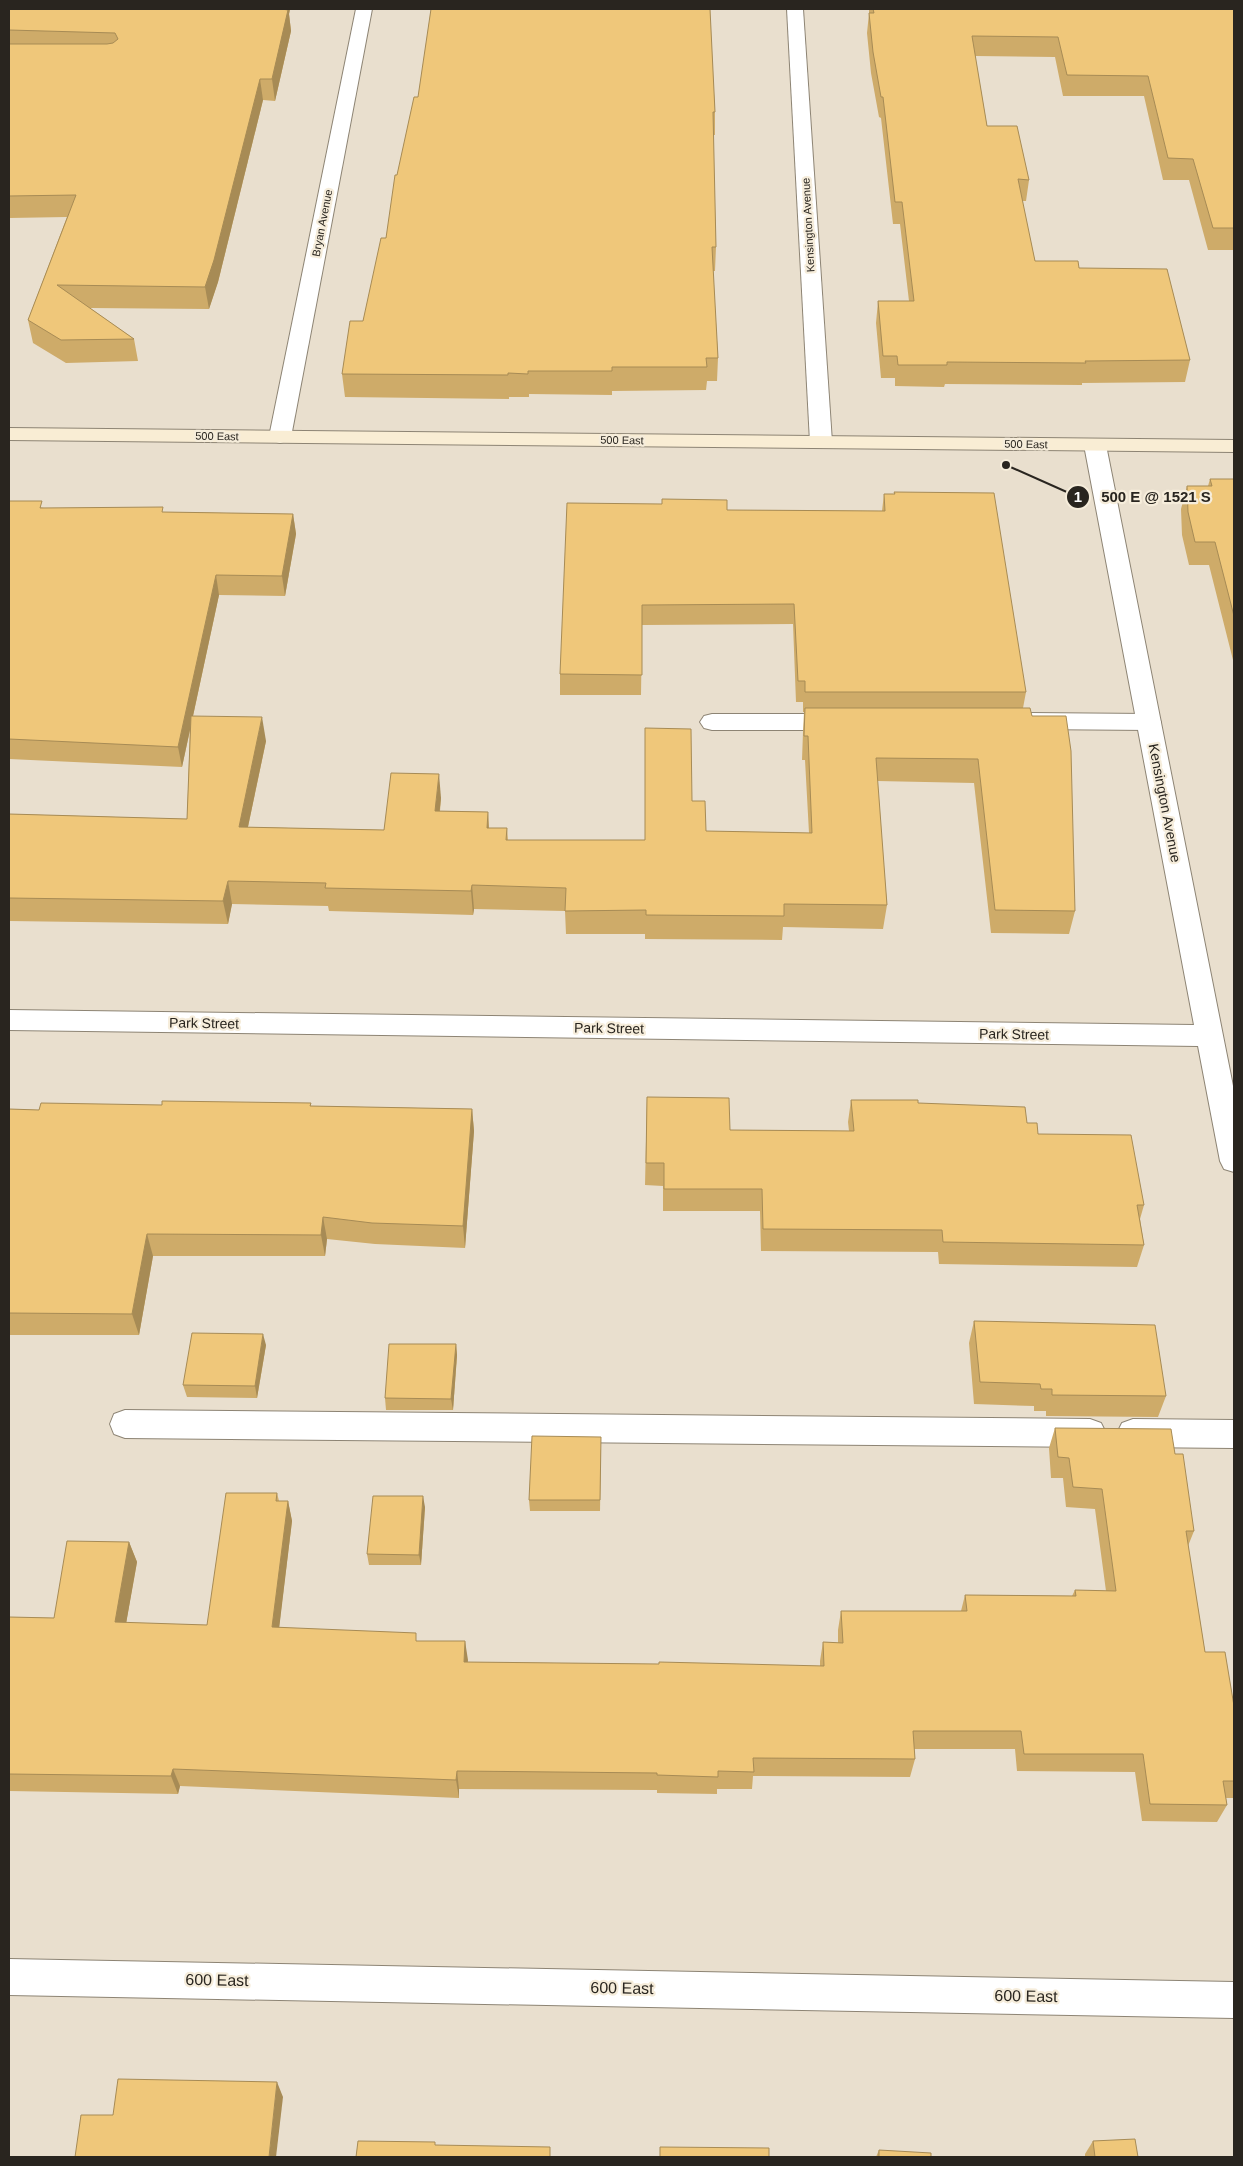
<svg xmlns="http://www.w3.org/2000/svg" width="1243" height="2166" font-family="Arial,sans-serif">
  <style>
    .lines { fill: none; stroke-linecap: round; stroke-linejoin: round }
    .lane-casing { stroke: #8d8474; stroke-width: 2 }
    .street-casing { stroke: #8d8474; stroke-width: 2 }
    .secondary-casing { stroke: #8d8474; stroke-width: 2 }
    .lane { fill: #fff; fill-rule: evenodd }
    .street { fill: #fff; fill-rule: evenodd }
    .secondary { fill: #f9edd4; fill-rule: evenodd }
    .wall { fill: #ceab69 }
    .shaded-wall { fill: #a78b55 }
    .building { fill: #efc77a; stroke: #a78b55 }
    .labels { text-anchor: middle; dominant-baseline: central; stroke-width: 4.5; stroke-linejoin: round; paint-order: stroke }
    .far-street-label { font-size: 11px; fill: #29251f; stroke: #f6eddb }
    .street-label { font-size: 14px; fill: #29251f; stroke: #f6eddb }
    .near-street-label { font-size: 16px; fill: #29251f; stroke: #f6eddb }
    .leader { fill: none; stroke: #29251f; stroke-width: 2 }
    .callout-dot { fill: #29251f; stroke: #f6eddb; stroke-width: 2 }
    .mark-label { font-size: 15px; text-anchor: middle; font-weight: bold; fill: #fff }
    .callout-label { font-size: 15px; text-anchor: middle; font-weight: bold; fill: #29251f; stroke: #f6eddb; stroke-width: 4.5; stroke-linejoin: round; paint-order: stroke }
  </style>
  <rect width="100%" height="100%" fill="#e9dfce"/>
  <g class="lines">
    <!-- lane casing -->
    <g class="lane-casing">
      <g id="lane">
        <polygon points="1029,713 1149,714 1157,716 1161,722 1157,728 1149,730 1029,729 1021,727 1017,721 1021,715"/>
        <polygon points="712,714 841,714 849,716 853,722 849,728 841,730 712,730 704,728 700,722 704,716"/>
        <polygon points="125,1410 1090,1419 1101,1423 1106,1433 1101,1443 1090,1447 125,1438 114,1434 110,1424 114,1414"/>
        <polygon points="1133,1419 1234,1420 1234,1448 1133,1447 1122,1443 1117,1433 1122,1423"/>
      </g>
    </g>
    <!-- street casing -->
    <g class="street-casing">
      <g id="street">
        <polygon points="356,9 372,9 291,437 287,441 280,443 273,441 269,437"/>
        <polygon points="787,9 803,9 832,442 828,446 821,448 814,446 810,442"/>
        <polygon points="1095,439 1102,441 1106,445 1234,1091 1234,1172 1224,1169 1220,1161 1198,1046 9,1030 9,1010 1194,1025 1084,445 1088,441"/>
        <polygon points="9,1959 1234,1982 1234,2018 9,1995"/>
      </g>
    </g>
    <!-- secondary casing -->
    <g class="secondary-casing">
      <polygon id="secondary" points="9,428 1234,440 1234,452 9,440"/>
    </g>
    <!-- lane -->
    <use href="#lane" class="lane"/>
    <!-- street -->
    <use href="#street" class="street"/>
    <!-- secondary -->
    <use href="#secondary" class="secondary"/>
  </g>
  <!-- wall -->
  <g class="wall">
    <polygon points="9,9 290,9 289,14 291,31 275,101 263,100 218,282 209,309 90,308 134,339 138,361 66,363 33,343 28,320 67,217 9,218"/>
    <polygon points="869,9 1234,9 1234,250 1208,250 1189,180 1163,180 1144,96 1063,96 1055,57 975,56 987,126 1029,180 1026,201 1022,201 1035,261 1079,268 1190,360 1185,382 1082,383 1082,385 945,384 944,387 895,386 895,378 881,378 876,323 878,301 909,301 900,224 893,224 881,118 879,117 871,73 867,33 869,13"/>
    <polygon points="710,18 715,112 715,135 713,135 716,247 715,271 713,271 718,358 717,381 707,381 706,390 612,391 612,395 529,394 529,397 509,397 509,399 345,397 342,374 363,321 386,238 418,97"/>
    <polygon points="1210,479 1234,479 1234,664 1209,565 1189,565 1182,535 1181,509 1187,486 1208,486"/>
    <polygon points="894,492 1026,692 1023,708 1032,716 1075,911 1069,934 991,933 974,783 877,781 887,905 883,929 783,927 782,940 645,939 645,934 566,934 565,911 474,909 473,915 329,911 328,906 232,904 228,924 9,921 9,814 187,819 190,730 182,767 9,759 9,501 44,508 164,512 293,514 296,534 285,596 219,595 193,716 266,741 248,827 384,830 441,798 440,811 488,812 489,828 507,828 508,840 645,840 692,801 706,831 809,833 805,760 802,760 803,732 804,712 803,712 803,702 796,702 793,624 642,625 641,695 560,695 560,674 727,510 882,511 884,494 894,494"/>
    <polygon points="647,1097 730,1130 849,1131 848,1122 851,1100 918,1103 1027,1123 1038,1134 1144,1205 1140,1219 1144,1245 1137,1267 939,1264 938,1252 761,1251 760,1211 663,1211 663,1186 645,1185"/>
    <polygon points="311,1103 311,1106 472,1109 474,1131 465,1248 375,1244 327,1239 325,1256 153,1256 139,1335 9,1335 9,1109 39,1110 162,1105"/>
    <polygon points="974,1321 1166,1396 1158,1417 1046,1416 1046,1411 1034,1411 1034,1406 974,1404 969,1343"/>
    <polygon points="456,1344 457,1355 453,1410 386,1410 385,1398"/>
    <polygon points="266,1345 257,1398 187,1397 183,1385"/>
    <polygon points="1055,1428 1175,1454 1194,1531 1188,1546 1205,1652 1234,1706 1234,1798 1226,1798 1227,1805 1217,1822 1142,1821 1135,1772 1017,1771 1015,1749 914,1749 915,1759 910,1777 753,1776 752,1789 717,1789 717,1794 657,1793 657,1790 459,1789 459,1798 180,1786 178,1794 9,1791 9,1617 54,1618 129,1542 137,1562 126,1623 207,1625 277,1493 279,1501 288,1501 292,1521 279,1627 417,1641 465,1641 467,1662 820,1666 820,1661 823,1642 838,1643 838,1630 841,1611 961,1611 965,1595 1072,1596 1075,1590 1106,1591 1095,1509 1066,1507 1063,1478 1051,1478 1049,1448"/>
    <polygon points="601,1449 600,1511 530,1511 529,1500"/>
    <polygon points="425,1507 421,1565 369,1565 367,1554"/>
    <polygon points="1093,2141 1138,2157 1085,2157 1085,2154"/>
    <polygon points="879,2150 931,2157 876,2157"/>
  </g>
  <!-- shaded-wall -->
  <g class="shaded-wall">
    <polygon points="283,9 290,9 289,14 291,31 275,101 272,79"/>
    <polygon points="260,79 263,100 218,282 209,309 205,287"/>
    <polygon points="293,514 296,534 285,596 282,576"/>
    <polygon points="216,575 219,595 182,767 178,747"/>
    <polygon points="262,717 266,741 243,850 239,827"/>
    <polygon points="439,774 441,798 437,835 435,811"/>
    <polygon points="488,812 489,836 487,828"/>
    <polygon points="228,881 232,904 228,924 223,901"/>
    <polygon points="472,885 474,909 473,915 471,891"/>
    <polygon points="472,1109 474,1131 465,1248 463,1226"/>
    <polygon points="323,1217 327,1239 325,1256 321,1235"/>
    <polygon points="147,1234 153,1256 139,1335 132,1314"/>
    <polygon points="263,1334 266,1345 257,1398 255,1386"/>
    <polygon points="456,1344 457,1355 453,1410 451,1399"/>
    <polygon points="423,1496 425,1507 421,1565 419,1555"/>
    <polygon points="288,1501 292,1521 277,1646 272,1627"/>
    <polygon points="129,1542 137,1562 123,1641 115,1622"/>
    <polygon points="465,1641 468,1660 466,1681 464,1662"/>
    <polygon points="173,1769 180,1786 178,1794 171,1776"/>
    <polygon points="457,1771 459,1789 459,1798 456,1780"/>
    <polygon points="277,2082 283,2097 276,2157 269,2157"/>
  </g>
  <!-- building -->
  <g class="building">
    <polygon points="9,9 283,9 282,9 288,10 272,79 260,79 214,260 205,287 57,285 134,339 61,340 28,320 76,195 9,196 9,44 107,44 113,43 118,39 115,33 9,30"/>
    <polygon points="431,9 710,9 715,112 713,112 716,247 712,247 718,358 706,358 707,367 612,367 612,371 528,371 528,374 508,373 508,375 342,374 350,321 363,321 381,238 386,238 395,175 397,175 414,97 418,97"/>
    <polygon points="873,9 1234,9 1234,228 1213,228 1193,159 1168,158 1148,76 1067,75 1058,37 972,36 987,126 1017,126 1029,180 1018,179 1035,261 1078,261 1079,268 1167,269 1190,360 1085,361 1086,363 947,362 947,365 898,365 897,356 883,356 878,301 914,301 902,202 895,202 883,97 881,97 873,52 869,13 874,13"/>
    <polygon points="1210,479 1234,479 1234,616 1215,542 1195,542 1188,512 1187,486 1212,486"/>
    <polygon points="894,492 994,493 1026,692 805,692 805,681 798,681 794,604 642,605 642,675 560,674 567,503 662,504 662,499 727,500 727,510 885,511 884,494 895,494"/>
    <polygon points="9,501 42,501 40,508 163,507 162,512 293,514 282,576 216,575 178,747 9,739"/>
    <polygon points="805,708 1030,708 1032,716 1066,716 1071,751 1075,911 995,910 978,759 876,758 887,905 784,904 784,916 646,915 646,910 565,911 566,888 472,885 471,891 325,888 326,883 228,881 223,901 9,898 9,814 187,819 191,716 262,717 239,827 384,830 391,773 439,774 435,811 488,812 487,828 507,828 506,840 645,840 645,728 691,729 692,801 705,801 706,831 812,833 808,736 804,736"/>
    <polygon points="647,1097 729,1098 730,1130 854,1131 851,1100 918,1100 918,1103 1025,1107 1027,1123 1037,1123 1038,1134 1131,1135 1144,1205 1137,1205 1144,1245 943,1242 942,1230 763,1229 762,1189 664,1189 664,1163 646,1163"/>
    <polygon points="162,1101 311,1103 310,1106 472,1109 463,1226 372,1223 323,1217 321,1235 147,1234 132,1314 9,1313 9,1109 39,1110 41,1103 162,1105"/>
    <polygon points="974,1321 1155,1325 1166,1396 1052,1395 1052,1389 1041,1389 1040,1384 980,1382"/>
    <polygon points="192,1333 263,1334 255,1386 183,1385"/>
    <polygon points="389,1344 456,1344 451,1399 385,1398"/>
    <polygon points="1055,1428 1171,1429 1175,1454 1183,1454 1194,1531 1186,1531 1205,1652 1225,1652 1234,1706 1234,1781 1223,1781 1227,1805 1150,1804 1143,1754 1024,1754 1021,1731 913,1731 915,1759 753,1758 754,1772 718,1771 718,1777 657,1775 657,1773 457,1771 456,1780 173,1769 171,1776 9,1774 9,1617 54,1618 67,1541 129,1542 115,1622 207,1625 226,1493 277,1493 276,1501 288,1501 272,1627 416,1633 416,1641 465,1641 464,1662 659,1664 659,1662 824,1666 823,1642 843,1643 841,1611 967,1611 965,1595 1076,1596 1075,1590 1116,1591 1102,1489 1073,1487 1069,1458 1058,1457"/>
    <polygon points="532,1436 601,1437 600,1500 529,1500"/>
    <polygon points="373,1496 423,1496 419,1555 367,1554"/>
    <polygon points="118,2079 277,2082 269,2157 75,2157 81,2115 113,2115"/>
    <polygon points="1135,2139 1138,2157 1095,2157 1093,2141"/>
    <polygon points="358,2141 435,2142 435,2145 550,2147 550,2157 356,2157"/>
    <polygon points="660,2147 769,2148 769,2157 660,2157"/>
    <polygon points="879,2150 931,2153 931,2157 879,2157"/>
  </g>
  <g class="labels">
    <!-- far-street labels -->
    <g class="far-street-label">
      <text transform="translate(322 223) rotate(-79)">Bryan Avenue</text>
      <text transform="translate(808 225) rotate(-93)">Kensington Avenue</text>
      <text transform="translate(217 436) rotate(1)">500 East</text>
      <text transform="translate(622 440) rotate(1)">500 East</text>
      <text transform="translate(1026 444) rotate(1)">500 East</text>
    </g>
    <!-- street labels -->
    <g class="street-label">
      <text transform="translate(1165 803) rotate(79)">Kensington Avenue</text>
      <text transform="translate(204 1023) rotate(1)">Park Street</text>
      <text transform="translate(609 1028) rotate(1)">Park Street</text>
      <text transform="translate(1014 1034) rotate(1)">Park Street</text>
    </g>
    <!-- near-street labels -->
    <g class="near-street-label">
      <text transform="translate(217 1980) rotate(1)">600 East</text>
      <text transform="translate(622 1988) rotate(1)">600 East</text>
      <text transform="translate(1026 1996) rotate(1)">600 East</text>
    </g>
  </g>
  <!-- callouts -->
  <path class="leader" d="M1006 465L1078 497"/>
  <g class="callout-dot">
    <circle cx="1006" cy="465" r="5"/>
    <circle cx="1078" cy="497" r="12"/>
  </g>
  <g class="mark-label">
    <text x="1078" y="502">1</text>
  </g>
  <g class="callout-label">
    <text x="1156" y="502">500 E @ 1521 S</text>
  </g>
  <!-- border -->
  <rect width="1243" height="2166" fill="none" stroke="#29251f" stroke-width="20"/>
</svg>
